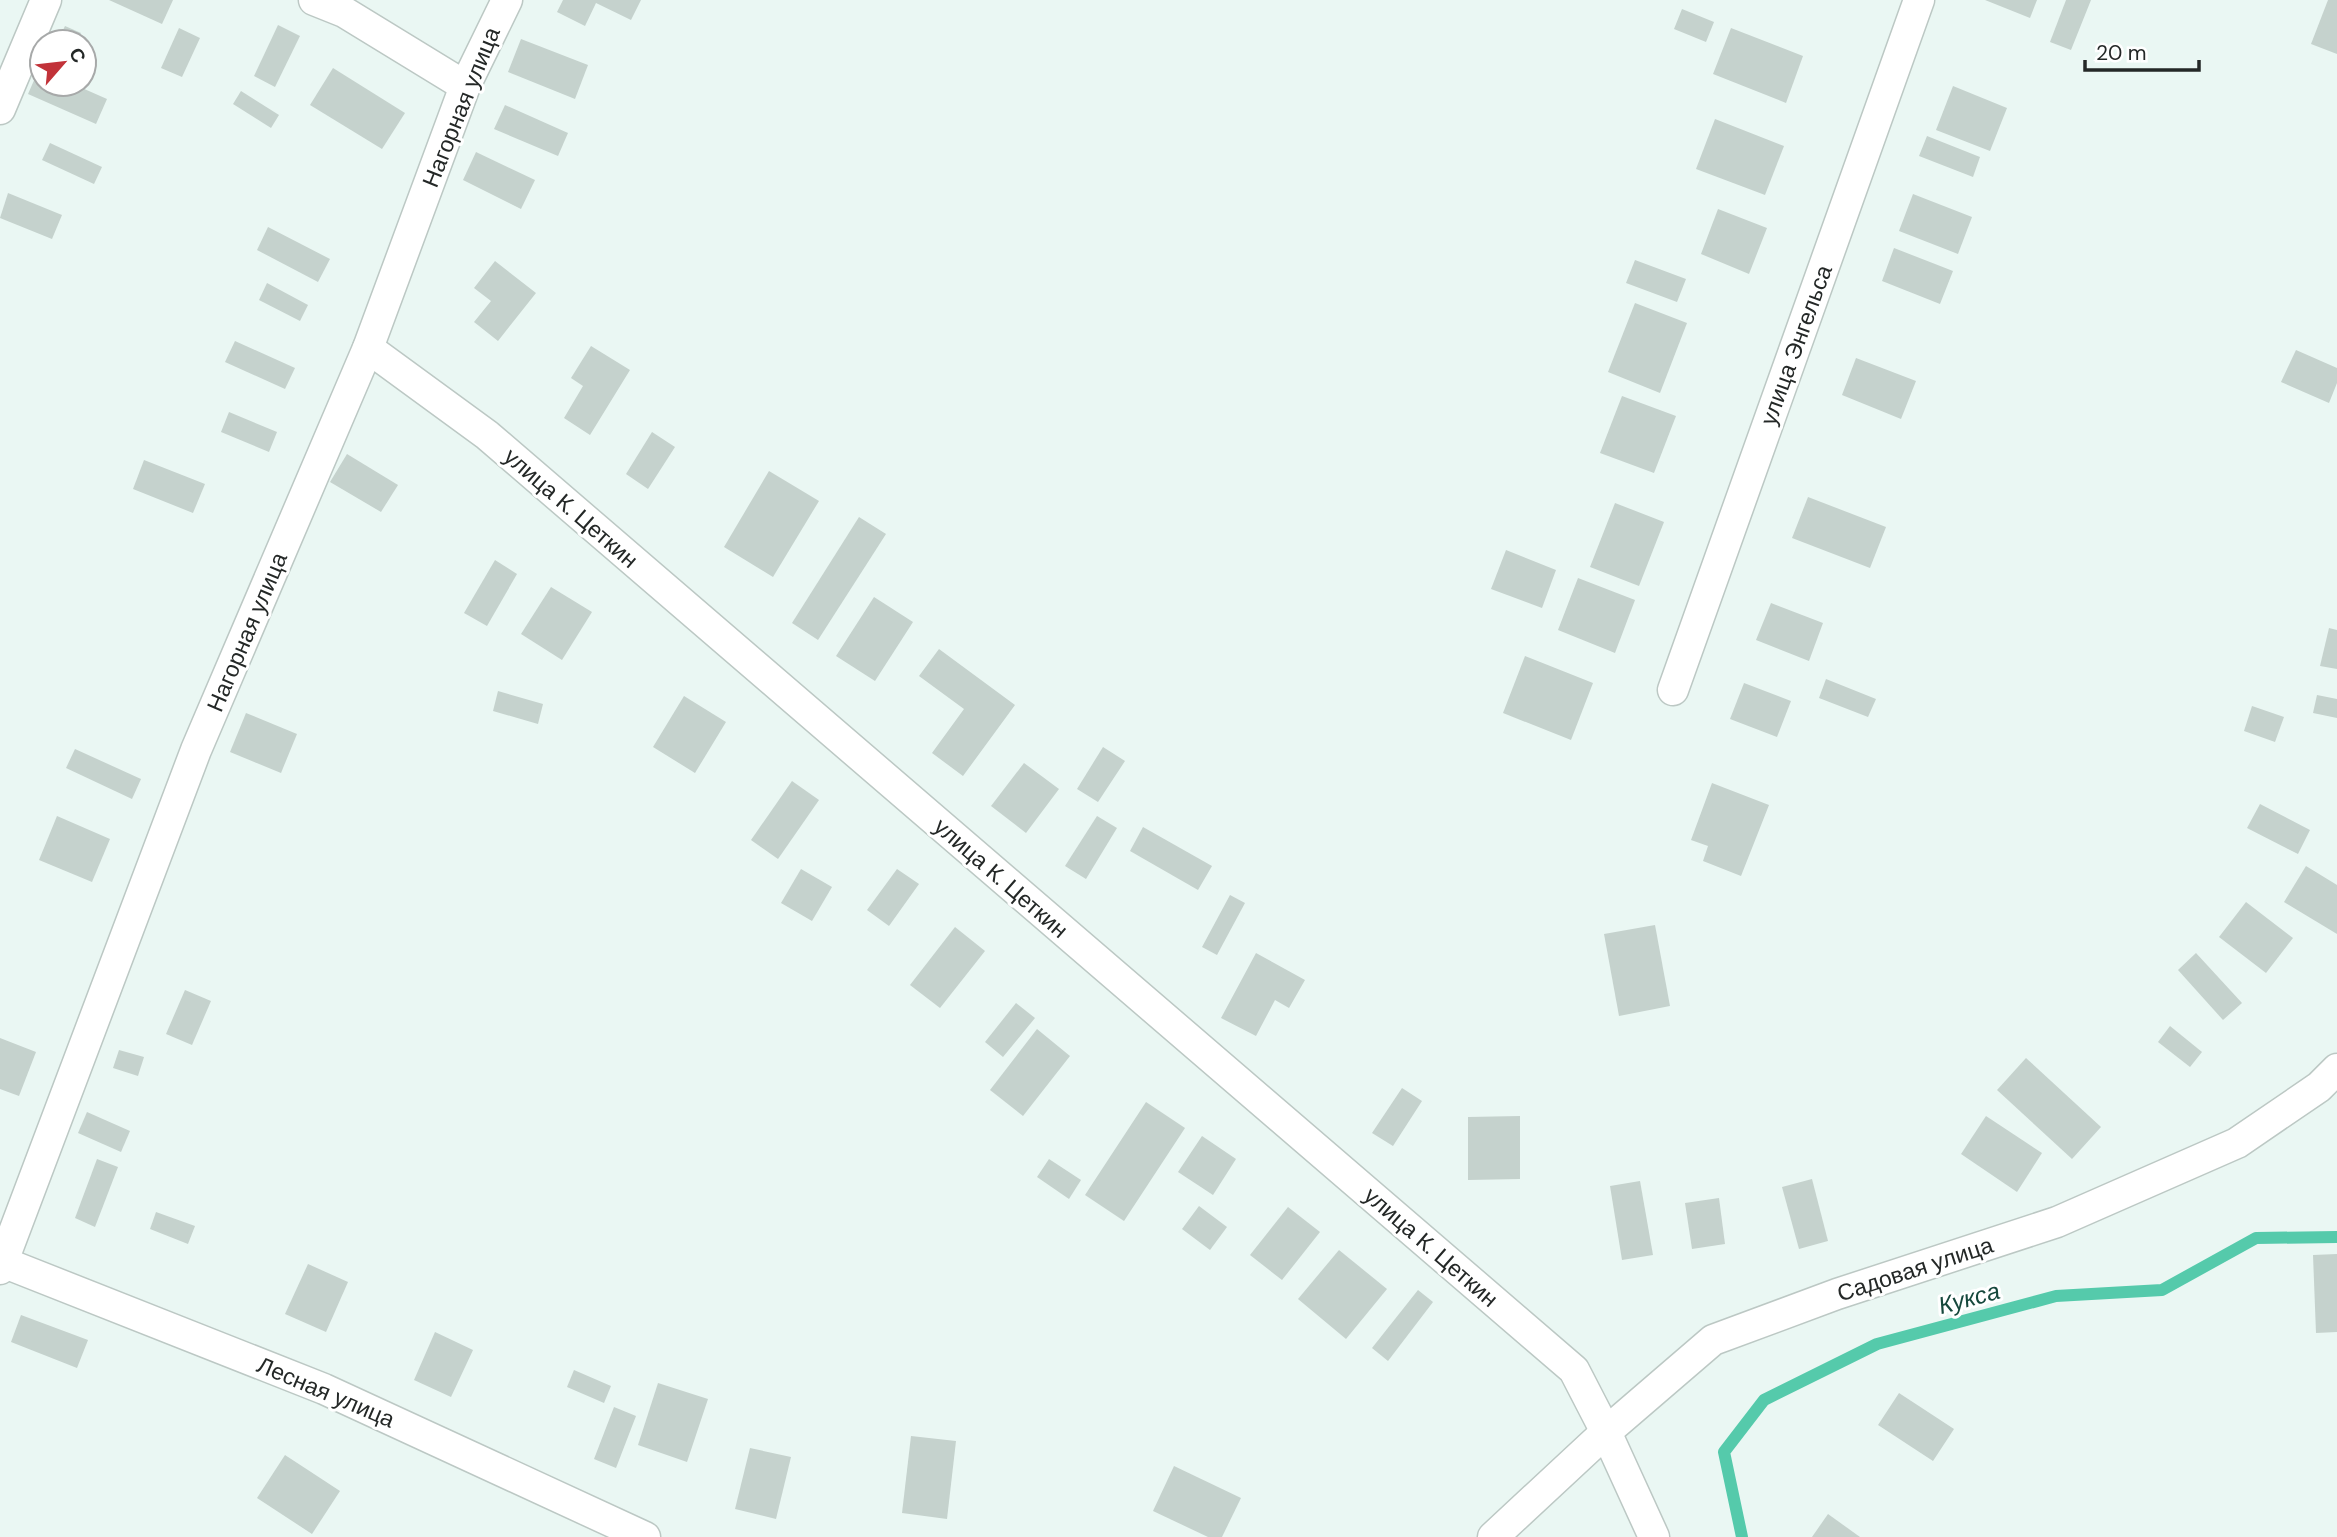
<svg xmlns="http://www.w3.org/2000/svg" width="2337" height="1537" font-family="'DM Sans',sans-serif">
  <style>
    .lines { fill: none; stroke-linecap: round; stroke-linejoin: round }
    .stream { stroke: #55caab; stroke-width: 12 }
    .building { fill: #c5d2cd }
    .minor-casing { stroke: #bcc8c4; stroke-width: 33 }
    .minor { stroke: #fff; stroke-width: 30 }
    .labels { text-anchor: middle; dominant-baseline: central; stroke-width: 6; stroke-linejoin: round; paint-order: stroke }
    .street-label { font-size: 23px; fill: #242827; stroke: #fff }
    .water-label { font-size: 24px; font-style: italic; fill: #16483c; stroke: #fff }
  </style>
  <rect width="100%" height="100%" fill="#eaf7f3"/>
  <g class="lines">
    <!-- stream -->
    <polyline class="stream" points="1742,1537 1724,1452 1764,1400 1877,1344 2056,1296 2162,1290 2256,1238 2337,1237"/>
  </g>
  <!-- building -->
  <g class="building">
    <polygon points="109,0 173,0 162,24"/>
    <polygon points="563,0 641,0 631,20 596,3 585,26 557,12"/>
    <polygon points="1985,0 2037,0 2030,18"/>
    <polygon points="2066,0 2091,0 2071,50 2050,42"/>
    <polygon points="2328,0 2337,0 2337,54 2311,44"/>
    <polygon points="1682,9 1714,22 1706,42 1674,29"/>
    <polygon points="278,25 300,36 275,87 254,76"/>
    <polygon points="65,26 81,33 76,42 57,42"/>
    <polygon points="179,28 200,38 182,77 161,68"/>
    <polygon points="1731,28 1803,56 1786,103 1713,74"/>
    <polygon points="521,39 588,65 575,99 508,72"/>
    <polygon points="333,68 405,113 382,149 310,105"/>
    <polygon points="39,69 42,70 42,84 73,84 107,99 96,124 28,94"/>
    <polygon points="1953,86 2007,108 1990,151 1936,130"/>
    <polygon points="241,91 279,115 271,128 233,104"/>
    <polygon points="505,105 568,133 558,156 494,129"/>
    <polygon points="1715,119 1784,146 1765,195 1696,169"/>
    <polygon points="1927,136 1980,157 1973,177 1919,156"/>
    <polygon points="50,143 102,167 94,184 42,160"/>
    <polygon points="476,152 535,180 521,209 463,180"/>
    <polygon points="8,193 62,215 52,239 0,218"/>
    <polygon points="1913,194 1972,217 1958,254 1899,231"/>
    <polygon points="1718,209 1767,228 1749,274 1701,254"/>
    <polygon points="268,227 330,259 318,282 257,250"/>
    <polygon points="1894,248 1953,271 1940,304 1882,281"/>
    <polygon points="1635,260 1686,279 1677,302 1626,283"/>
    <polygon points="495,261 536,293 498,341 474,322 491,301 474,288"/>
    <polygon points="267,283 308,305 300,321 259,300"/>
    <polygon points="1635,303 1687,323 1660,393 1608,372"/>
    <polygon points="235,341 295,368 285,389 225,362"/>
    <polygon points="591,346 630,370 590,435 564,418 583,386 571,378"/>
    <polygon points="2296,350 2337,368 2337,383 2329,403 2281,382"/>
    <polygon points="1856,358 1916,381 1901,419 1842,395"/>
    <polygon points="1622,396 1676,416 1654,473 1600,453"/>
    <polygon points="229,412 277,432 269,452 221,432"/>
    <polygon points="652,432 675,447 648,489 626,474"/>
    <polygon points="347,454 398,485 381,512 330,482"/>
    <polygon points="144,460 205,484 193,513 133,489"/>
    <polygon points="769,471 819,501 773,577 724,547"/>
    <polygon points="1808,497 1886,527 1870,568 1792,538"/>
    <polygon points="1615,503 1664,522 1639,586 1590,567"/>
    <polygon points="859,517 886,534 818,640 792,623"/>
    <polygon points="1506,550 1556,570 1542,608 1491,589"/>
    <polygon points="495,560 517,574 487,626 464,613"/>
    <polygon points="1578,578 1635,600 1615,653 1558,630"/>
    <polygon points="551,587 592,612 562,660 521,634"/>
    <polygon points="874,597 913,622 875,681 836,656"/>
    <polygon points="1771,603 1823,623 1809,661 1756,640"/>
    <polygon points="2329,628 2337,630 2337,669 2320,666"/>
    <polygon points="939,649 1015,705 963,776 932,753 964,709 919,676"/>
    <polygon points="1525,656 1593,683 1571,740 1503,713"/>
    <polygon points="1826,679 1876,699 1868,717 1819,698"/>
    <polygon points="1744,683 1791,701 1777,737 1730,719"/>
    <polygon points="498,691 543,704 538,724 493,711"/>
    <polygon points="2317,695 2337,699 2337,718 2313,713"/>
    <polygon points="684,696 726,722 695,773 653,747"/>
    <polygon points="2252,706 2284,717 2275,742 2244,731"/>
    <polygon points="246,713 297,734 281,773 230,752"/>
    <polygon points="1103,747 1125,761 1098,802 1077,789"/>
    <polygon points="75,749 141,779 132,799 66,768"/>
    <polygon points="1024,763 1059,789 1026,833 991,806"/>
    <polygon points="792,781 819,800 778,859 751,840"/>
    <polygon points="1712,783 1769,805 1741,876 1703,861 1708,846 1691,840"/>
    <polygon points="2260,804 2310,830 2298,854 2247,828"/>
    <polygon points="57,816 110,839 92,882 39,860"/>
    <polygon points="1097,816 1117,828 1086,879 1065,866"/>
    <polygon points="1143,827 1212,866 1198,890 1130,851"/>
    <polygon points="2306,866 2337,885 2337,934 2284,902"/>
    <polygon points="801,869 832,887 812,921 781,903"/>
    <polygon points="897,869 919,884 889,926 867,910"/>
    <polygon points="1230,895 1245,903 1217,955 1202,947"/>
    <polygon points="2246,902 2293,938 2266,973 2219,937"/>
    <polygon points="1655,925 1670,1006 1619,1016 1604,934"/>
    <polygon points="955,927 985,951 940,1008 910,985"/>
    <polygon points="1256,953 1305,980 1289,1008 1275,1000 1256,1036 1221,1018"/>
    <polygon points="2196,953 2242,1003 2223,1020 2178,970"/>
    <polygon points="185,990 211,1001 192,1045 166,1034"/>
    <polygon points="1016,1003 1035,1018 1003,1057 985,1042"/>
    <polygon points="2170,1026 2202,1052 2190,1067 2158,1042"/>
    <polygon points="1037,1029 1070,1056 1023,1116 990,1090"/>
    <polygon points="0,1038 36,1052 19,1096 0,1089"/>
    <polygon points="119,1050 144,1057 138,1076 113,1068"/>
    <polygon points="2026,1058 2101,1127 2072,1159 1997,1090"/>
    <polygon points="1402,1088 1422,1101 1393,1146 1372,1133"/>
    <polygon points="1146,1102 1185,1128 1124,1221 1085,1195"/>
    <polygon points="87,1112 130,1131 121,1152 78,1133"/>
    <polygon points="1520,1116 1520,1179 1468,1180 1468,1117"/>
    <polygon points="1986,1116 2042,1153 2017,1192 1961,1154"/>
    <polygon points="1202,1136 1236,1159 1213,1195 1178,1172"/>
    <polygon points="97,1159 118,1167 95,1227 75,1218"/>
    <polygon points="1049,1159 1081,1180 1069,1199 1037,1177"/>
    <polygon points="1812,1179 1828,1241 1799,1249 1782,1187"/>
    <polygon points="1640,1181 1653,1255 1622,1260 1610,1186"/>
    <polygon points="1719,1198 1725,1244 1692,1249 1685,1203"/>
    <polygon points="1199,1206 1227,1227 1210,1250 1182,1229"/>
    <polygon points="1288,1207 1320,1232 1282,1280 1250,1255"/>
    <polygon points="156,1212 195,1226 188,1244 150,1229"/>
    <polygon points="1339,1250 1387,1289 1346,1339 1298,1299"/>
    <polygon points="2337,1254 2337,1332 2316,1333 2313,1255"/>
    <polygon points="308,1264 348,1282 326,1332 285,1314"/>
    <polygon points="1418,1290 1433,1302 1388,1361 1372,1348"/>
    <polygon points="21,1315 88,1340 77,1368 11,1342"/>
    <polygon points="435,1332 473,1350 451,1397 414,1380"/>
    <polygon points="574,1370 611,1386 604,1403 567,1387"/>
    <polygon points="658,1383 708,1399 687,1462 638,1445"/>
    <polygon points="1899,1393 1954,1429 1933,1461 1878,1425"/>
    <polygon points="614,1407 636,1416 616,1468 594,1459"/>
    <polygon points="911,1436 956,1441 947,1519 902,1513"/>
    <polygon points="750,1448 791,1457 776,1519 735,1509"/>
    <polygon points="285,1455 340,1491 312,1534 257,1498"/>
    <polygon points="1174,1466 1241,1498 1222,1537 1208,1537 1153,1511"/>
    <polygon points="1828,1514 1860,1537 1812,1537"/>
  </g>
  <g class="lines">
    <!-- minor casing -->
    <g class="minor-casing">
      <g id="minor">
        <polyline points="314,0 344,12 465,86"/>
        <polyline points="0,109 46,0"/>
        <polyline points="368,348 487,435 1574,1370 1606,1432 1654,1537"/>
        <polyline points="1673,690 1919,0"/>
        <polyline points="0,1261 324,1389 645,1537"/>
        <polyline points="0,1269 196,750 368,348 465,86 507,0"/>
        <polyline points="1493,1537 1606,1432 1713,1340 1837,1294 2057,1222 2237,1143 2319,1087 2337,1069"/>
      </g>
    </g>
    <!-- minor -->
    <use href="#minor" class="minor"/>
  </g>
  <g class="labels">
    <!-- street labels -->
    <g class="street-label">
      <text transform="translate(461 107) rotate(-68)">Нагорная улица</text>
      <text transform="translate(1796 345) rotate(-70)">улица Энгельса</text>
      <text transform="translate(571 508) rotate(41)">улица К. Цеткин</text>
      <text transform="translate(247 632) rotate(-67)">Нагорная улица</text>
      <text transform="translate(1001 878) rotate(41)">улица К. Цеткин</text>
      <text transform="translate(1431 1247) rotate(41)">улица К. Цеткин</text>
      <text transform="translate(1915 1269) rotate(-18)">Садовая улица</text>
      <text transform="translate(326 1392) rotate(23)">Лесная улица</text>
    </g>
    <!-- water labels -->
    <g class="water-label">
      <text transform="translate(1969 1298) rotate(-15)">Кукса</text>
    </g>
  </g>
  <!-- north arrow -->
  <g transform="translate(63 63) rotate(62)"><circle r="33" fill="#ffffff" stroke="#a7a9a9" stroke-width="2"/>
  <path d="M0-5L12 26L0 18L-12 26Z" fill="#c23239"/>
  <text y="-10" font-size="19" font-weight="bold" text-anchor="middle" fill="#242827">С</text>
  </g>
  <!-- scale -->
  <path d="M2085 60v10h114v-10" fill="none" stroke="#242827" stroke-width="3.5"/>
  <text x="2096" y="60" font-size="21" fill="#242827" stroke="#ffffff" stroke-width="5" paint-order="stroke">20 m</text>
</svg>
